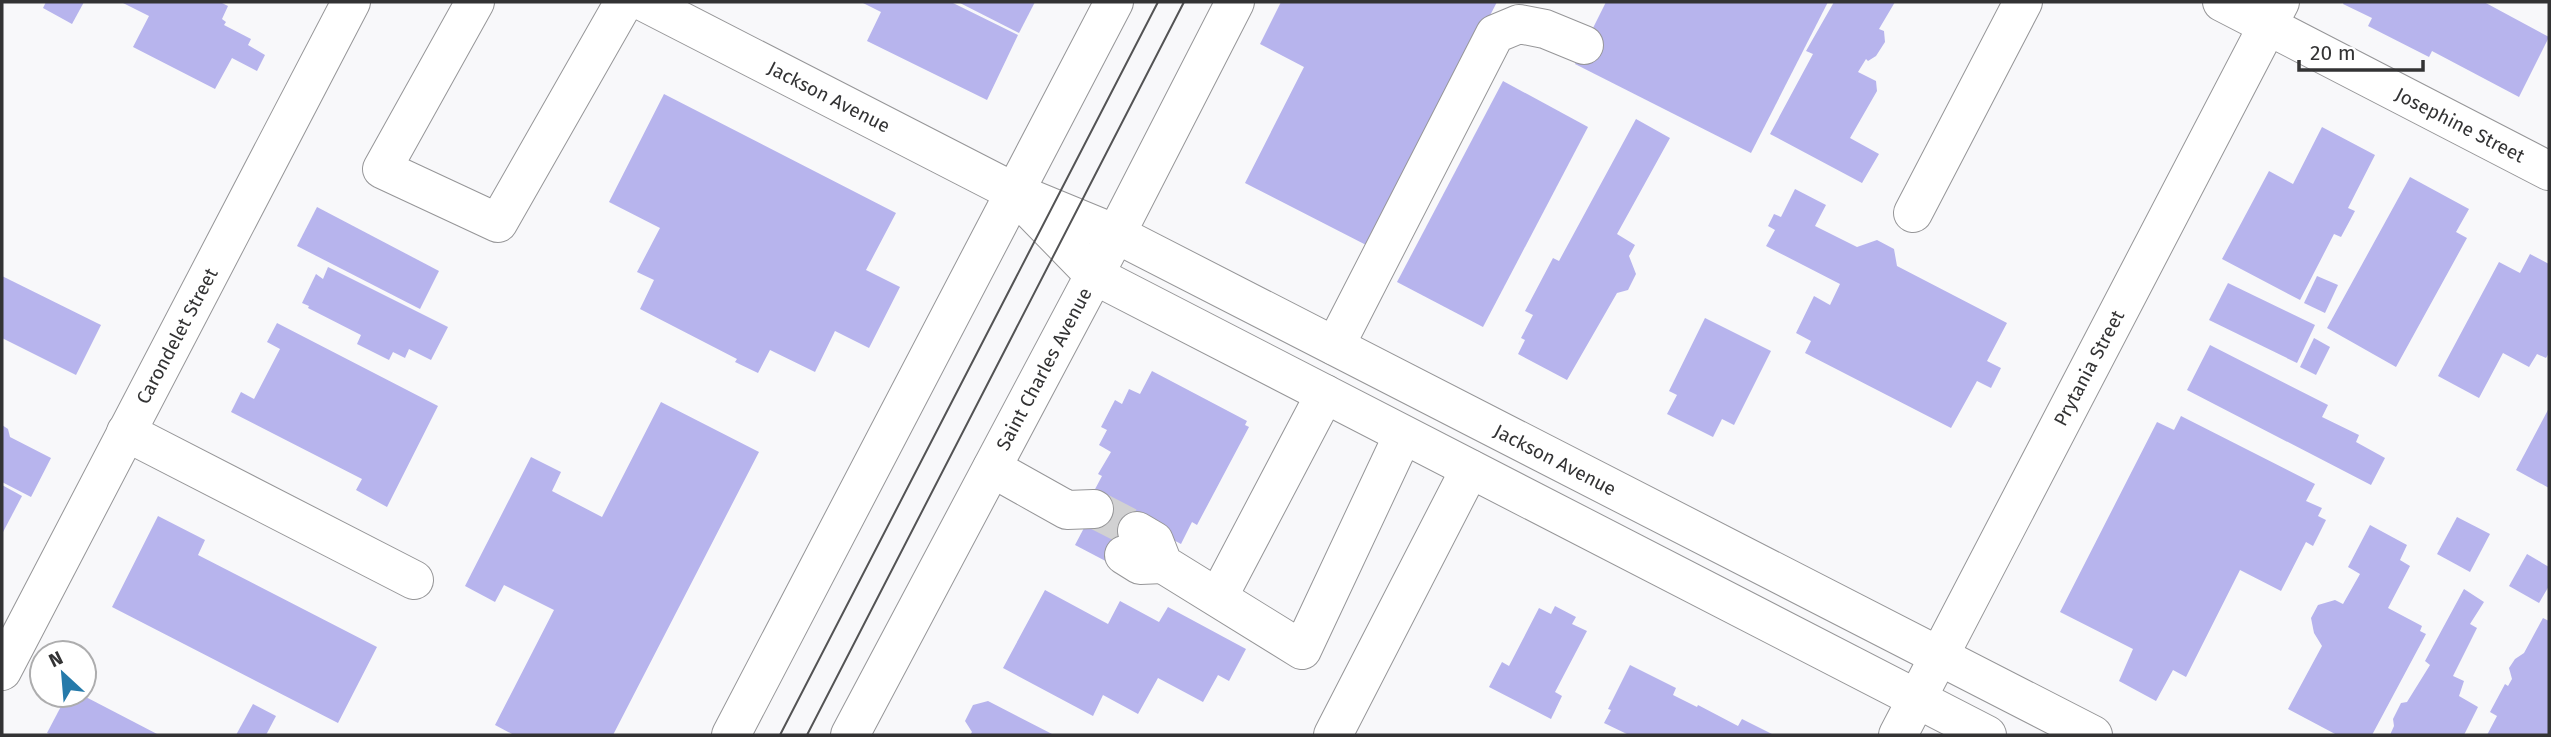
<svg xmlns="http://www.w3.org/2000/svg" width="2551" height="737" font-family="'Fira Sans',sans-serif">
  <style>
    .building { fill: #b7b4ed }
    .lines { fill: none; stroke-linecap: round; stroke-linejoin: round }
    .minor-tunnel { stroke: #d1d1d2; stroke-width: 38; stroke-dasharray: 38 19; stroke-linecap: butt }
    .minor-casing { stroke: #969698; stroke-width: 40 }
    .major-casing { stroke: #969698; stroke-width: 40 }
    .minor { stroke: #fff; stroke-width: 38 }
    .major { stroke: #fff; stroke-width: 38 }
    .tram { stroke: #535354; stroke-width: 2 }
    .labels { text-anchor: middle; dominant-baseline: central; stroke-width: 5; stroke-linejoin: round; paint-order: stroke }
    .street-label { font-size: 19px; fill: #333334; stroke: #fff }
  </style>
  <rect width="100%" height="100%" fill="#f8f8fa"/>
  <!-- building -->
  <g class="building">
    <polygon points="46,2 84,2 72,24 43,8"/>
    <polygon points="121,2 220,2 228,6 222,19 226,22 224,25 251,39 248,45 265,55 257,71 232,58 215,89 133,47 149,16"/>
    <polygon points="861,2 951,2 1018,35 987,100 867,41 881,12"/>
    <polygon points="958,2 1035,2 1019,33"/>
    <polygon points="1281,2 1497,2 1370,247 1245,183 1304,67 1260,44"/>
    <polygon points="1606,2 1828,2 1751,153 1575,64"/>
    <polygon points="1834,2 1895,2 1879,29 1884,31 1885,42 1876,56 1868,61 1866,59 1858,72 1876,81 1877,91 1850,138 1879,154 1862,183 1770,134 1813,54 1806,51"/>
    <polygon points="2344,2 2484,2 2549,37 2519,97 2432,51 2429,57 2368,26 2372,18 2343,4"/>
    <polygon points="1503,81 1588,127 1483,327 1397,282"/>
    <polygon points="664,94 896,213 866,270 900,287 869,348 835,331 815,372 770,350 758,373 735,362 737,359 640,309 654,280 637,272 660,228 609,202"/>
    <polygon points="1636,119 1670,138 1617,234 1635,245 1629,256 1636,274 1628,290 1617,293 1567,380 1518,354 1525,340 1521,338 1533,315 1525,311 1553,258 1559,261"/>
    <polygon points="2322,127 2375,155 2348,208 2355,211 2341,237 2334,234 2300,300 2222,259 2269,171 2293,184"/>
    <polygon points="2410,177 2469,209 2456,232 2467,238 2396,367 2327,328"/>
    <polygon points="1795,189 1826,205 1815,226 1857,247 1877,240 1894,249 1897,266 2007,323 1987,361 2001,368 1991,388 1977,381 1951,428 1805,353 1811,341 1796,333 1814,296 1830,305 1840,284 1766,246 1775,230 1768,226 1774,214 1781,217"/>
    <polygon points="317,207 439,271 420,309 297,246"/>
    <polygon points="2530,254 2549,264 2549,353 2546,358 2537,354 2529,367 2503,353 2479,398 2438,376 2499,262 2520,273"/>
    <polygon points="328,267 448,327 431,360 409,349 405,358 393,352 389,360 357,344 361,335 308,308 309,306 302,303 316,274 323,279"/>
    <polygon points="2,276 101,325 76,375 2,338"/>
    <polygon points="2317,276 2338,285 2325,313 2304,303"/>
    <polygon points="2228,283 2315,325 2297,363 2209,320"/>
    <polygon points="1705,318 1771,351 1734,425 1722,419 1713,437 1667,414 1677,395 1669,391"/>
    <polygon points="277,323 438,406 387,507 356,490 362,479 231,412 241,392 254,399 280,349 267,342"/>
    <polygon points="2314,338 2330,347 2316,375 2300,367"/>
    <polygon points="2210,345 2328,405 2322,417 2359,435 2356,442 2385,458 2371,485 2187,390"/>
    <polygon points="1152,371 1247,421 1245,425 1249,427 1197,525 1192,522 1181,544 1141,523 1117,567 1075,545 1094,509 1093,493 1102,476 1098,474 1111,452 1099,445 1107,430 1101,427 1115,400 1122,404 1129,389 1140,394"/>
    <polygon points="661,402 759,452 613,735 514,735 495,725 554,610 504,585 495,602 465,586 531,457 561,472 552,491 602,517"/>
    <polygon points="2549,408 2549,488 2516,470"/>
    <polygon points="2181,416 2315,484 2306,501 2322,508 2318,516 2326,520 2313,546 2306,542 2281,591 2240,570 2186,677 2173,670 2156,701 2119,681 2133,649 2060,612 2157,422 2174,430"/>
    <polygon points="2,425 8,429 10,437 51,458 31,497 2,482"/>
    <polygon points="2,485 22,496 2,534"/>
    <polygon points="158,516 205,540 198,555 377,647 338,723 112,607"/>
    <polygon points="2457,517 2490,534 2470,572 2437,554"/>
    <polygon points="2370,525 2407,545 2400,560 2410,566 2388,608 2422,626 2420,631 2426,634 2372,735 2337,735 2288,709 2322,646 2314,633 2311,618 2318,605 2335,600 2343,604 2360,574 2348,567"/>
    <polygon points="2527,554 2549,567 2549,586 2539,603 2509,586"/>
    <polygon points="2464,589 2484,602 2470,624 2477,628 2453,676 2464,681 2459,696 2478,707 2464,735 2390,735 2394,726 2393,719 2401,703 2407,702 2430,665 2425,661"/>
    <polygon points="1045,590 1108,624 1120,601 1159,622 1168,607 1246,649 1229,681 1218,675 1203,702 1158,678 1138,714 1103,695 1093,716 1003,668"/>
    <polygon points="1555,606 1576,617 1572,624 1587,631 1555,692 1562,696 1551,719 1489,687 1502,662 1509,666 1539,608 1551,614"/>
    <polygon points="2543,618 2549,621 2549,735 2487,735 2497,716 2490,712 2505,684 2508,686 2512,679 2509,668 2515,659 2524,653"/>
    <polygon points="1630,665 1676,688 1673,695 1697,707 1698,705 1738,726 1742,719 1774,735 1629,735 1604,723 1611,710 1608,709"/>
    <polygon points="67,695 82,695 159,735 52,735 47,733"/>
    <polygon points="988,701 1054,735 970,735 972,732 965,721 973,705"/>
    <polygon points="253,704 276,716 266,735 236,735"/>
  </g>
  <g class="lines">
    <!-- minor-tunnel -->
    <polyline class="minor-tunnel" points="1094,509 1137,531"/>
    <!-- minor casing -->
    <g class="minor-casing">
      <g id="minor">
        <polyline points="475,2 382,169 498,223 624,2"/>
        <polyline points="644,2 1014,192 1116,234 2093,735"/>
        <polyline points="2222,2 2549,171"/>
        <polyline points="1025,204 1094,275 1987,735"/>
        <polyline points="1913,213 2023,2"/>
        <polyline points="1335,346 1495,34 1519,24 1545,29 1584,45"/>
        <polyline points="126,432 414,580"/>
        <polyline points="992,468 1067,510 1094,509"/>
        <polyline points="1137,531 1154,541 1163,564 1302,650 1403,435"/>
        <polyline points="1124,555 1140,565 1163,564"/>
        <polyline points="1224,586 1325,394"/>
        <polyline points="2,671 351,2"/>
        <polyline points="1333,735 1470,469"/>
        <polyline points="1898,735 2280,2"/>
      </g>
    </g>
    <!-- major casing -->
    <g class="major-casing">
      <g id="major">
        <polyline points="731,735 1114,2"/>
        <polyline points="850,735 1116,234 1235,2"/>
      </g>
    </g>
    <!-- minor -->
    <use href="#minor" class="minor"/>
    <!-- major -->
    <use href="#major" class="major"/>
    <!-- tram -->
    <g class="tram">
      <polyline points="780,735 1158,2"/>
      <polyline points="807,735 1184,2"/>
    </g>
  </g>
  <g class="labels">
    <!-- street labels -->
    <g class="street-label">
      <text transform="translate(829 97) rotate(27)">Jackson Avenue</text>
      <text transform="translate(2460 125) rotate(27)">Josephine Street</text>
      <text transform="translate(177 336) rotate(-62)">Carondelet Street</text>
      <text transform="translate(2089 368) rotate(-62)">Prytania Street</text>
      <text transform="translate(1044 369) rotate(-62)">Saint Charles Avenue</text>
      <text transform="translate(1555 460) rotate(27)">Jackson Avenue</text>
    </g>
  </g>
  <!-- border -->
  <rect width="2551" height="737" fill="none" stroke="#333334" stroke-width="7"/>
  <!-- north arrow -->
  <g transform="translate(63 674) rotate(334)"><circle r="33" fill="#ffffff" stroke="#adadae" stroke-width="2"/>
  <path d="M0-5L12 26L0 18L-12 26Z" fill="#267aaa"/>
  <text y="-10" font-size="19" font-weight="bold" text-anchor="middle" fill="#333334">N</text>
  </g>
  <!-- scale -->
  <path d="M2299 60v10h124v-10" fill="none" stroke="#333334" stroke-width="3.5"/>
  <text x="2310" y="60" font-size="21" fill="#333334" stroke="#ffffff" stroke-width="5" paint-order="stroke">20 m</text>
</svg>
